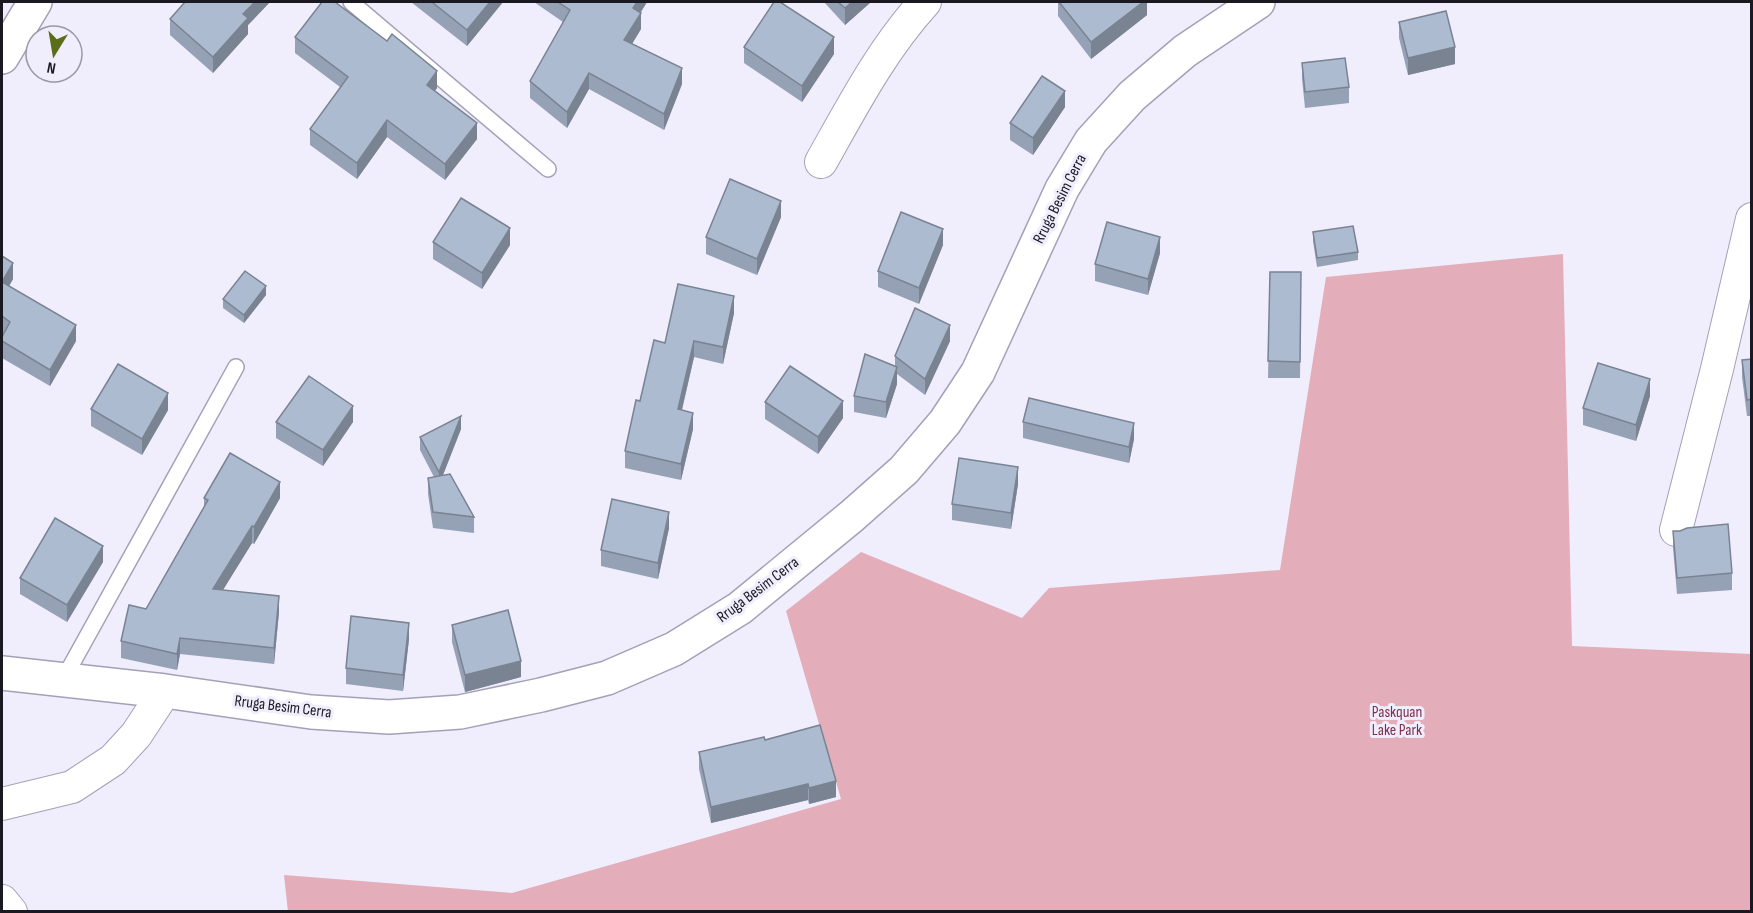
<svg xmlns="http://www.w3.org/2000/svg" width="1753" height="913" font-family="'Sofia Sans Condensed',sans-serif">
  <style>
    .green { fill: #e3adba }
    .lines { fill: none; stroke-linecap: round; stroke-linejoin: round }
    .lane-casing { stroke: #a4a0b7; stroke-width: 18 }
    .street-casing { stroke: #a4a0b7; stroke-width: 34 }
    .secondary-casing { stroke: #a4a0b7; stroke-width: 36 }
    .lane { stroke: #fff; stroke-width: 15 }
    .street { stroke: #fff; stroke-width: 32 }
    .secondary { stroke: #fff; stroke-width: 33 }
    .wall { fill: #95a1b4 }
    .shaded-wall { fill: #798392 }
    .building { fill: #adbbd1; stroke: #798392; stroke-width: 1.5 }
    .labels { text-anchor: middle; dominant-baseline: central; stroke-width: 6; stroke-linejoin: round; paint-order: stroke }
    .street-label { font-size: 16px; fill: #1a1821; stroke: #f0edfc }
    .park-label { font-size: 16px; fill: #7e314a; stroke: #f0edfc }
  </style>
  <rect width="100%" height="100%" fill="#f0edfc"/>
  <!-- green -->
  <polygon class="green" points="1563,254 1572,646 1751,654 1751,911 288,912 284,875 512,893 841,799 786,611 861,552 1022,618 1049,588 1280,570 1326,277"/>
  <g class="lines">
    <!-- lane casing -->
    <g class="lane-casing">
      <g id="lane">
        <polyline points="351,2 548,169"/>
        <polyline points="63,680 236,367"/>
      </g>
    </g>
    <!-- street casing -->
    <g class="street-casing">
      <g id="street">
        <path d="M 821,162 C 852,107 882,49 925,2"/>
        <polyline points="1676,530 1717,369 1752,219"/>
        <polyline points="2,804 72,787 113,760 136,735 165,691"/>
        <polyline points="2,901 11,912"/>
      </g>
    </g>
    <!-- secondary casing -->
    <g class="secondary-casing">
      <g id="secondary">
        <polyline points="2,57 35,2"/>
        <polyline points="2,673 165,691 311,712 389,717 460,712 541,695 607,678 674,649 740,608 852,516 904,470 945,422 978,372 1062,189 1091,141 1132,96 1185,51 1258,2"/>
      </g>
    </g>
    <!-- lane -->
    <use href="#lane" class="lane"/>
    <!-- street -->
    <use href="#street" class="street"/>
    <!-- secondary -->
    <use href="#secondary" class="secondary"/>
  </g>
  <!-- wall -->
  <g class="wall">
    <polygon points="185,2 270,2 248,25 248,34 213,73 170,35 170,19"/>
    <polygon points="411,2 503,2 467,46"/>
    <polygon points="534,2 647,2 641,12 641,29 632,44 682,84 664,130 589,89 567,128 530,98 530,81 563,22"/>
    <polygon points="824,2 871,2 845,25"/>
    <polygon points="1058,2 1147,2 1147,15 1091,59 1058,16"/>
    <polygon points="1399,22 1455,64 1408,75 1399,38"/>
    <polygon points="295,37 437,88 435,91 477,139 445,180 387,137 357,179 310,145 310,129 340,87 295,53"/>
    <polygon points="744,47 834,54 802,102 744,63"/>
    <polygon points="1302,63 1349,87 1349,103 1305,108 1302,79"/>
    <polygon points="1065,107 1033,155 1010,140 1010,123"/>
    <polygon points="781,217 757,275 706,254 706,237"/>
    <polygon points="1313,232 1358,252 1358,260 1317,267 1313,241"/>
    <polygon points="433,242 510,245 482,289 433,259"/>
    <polygon points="943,245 919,304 878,287 878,271"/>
    <polygon points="1160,253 1148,295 1095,281 1095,264"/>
    <polygon points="2,256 13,279 9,286 76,341 50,386 2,358 2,337 3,334 2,333"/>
    <polygon points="1270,272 1301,272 1300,378 1268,378"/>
    <polygon points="266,295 244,323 223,308 223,299"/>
    <polygon points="734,313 723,364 694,357 682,410 693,429 681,480 625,468 625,451 640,401 665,343"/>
    <polygon points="950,341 925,395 897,374 897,384 886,418 854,412 854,396 895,366 895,356"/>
    <polygon points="1752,359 1752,416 1747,416 1742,377 1742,360"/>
    <polygon points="1650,396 1636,441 1583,425 1583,408"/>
    <polygon points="765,402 843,418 818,454 765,419"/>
    <polygon points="91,409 168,410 142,455 91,426"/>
    <polygon points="276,422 353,422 323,466 276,438"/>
    <polygon points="1023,422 1134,439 1129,463 1023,438"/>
    <polygon points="461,429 443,475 474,517 474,533 433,528 428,494 428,478 434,477 420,450 420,437"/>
    <polygon points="1018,484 1011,529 952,520 952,504"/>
    <polygon points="204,498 280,498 254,544 252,543 223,590 279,612 274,664 180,654 177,670 121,658 121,641 146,609 204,507"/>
    <polygon points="669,528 658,579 601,566 601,550"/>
    <polygon points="1673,531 1732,573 1732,590 1677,594 1673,548"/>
    <polygon points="103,562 67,622 20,594 20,578"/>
    <polygon points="452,625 521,677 465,692 452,642"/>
    <polygon points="409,639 403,691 346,684 346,668"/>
    <polygon points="765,740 836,797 809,804 808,800 711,823 699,769 699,752"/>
  </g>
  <!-- shaded-wall -->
  <g class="shaded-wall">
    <polygon points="255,2 270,2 248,25 248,34 213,73 213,57 243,14"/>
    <polygon points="490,2 503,2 467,46 467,30"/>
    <polygon points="637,2 647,2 633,24 633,8"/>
    <polygon points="852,2 871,2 845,25 845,8"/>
    <polygon points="1143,2 1147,2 1147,15 1091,59 1091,42"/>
    <polygon points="641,13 641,29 624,57 624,40"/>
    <polygon points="834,37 834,54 802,102 802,86"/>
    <polygon points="1455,47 1455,64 1408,75 1408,58"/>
    <polygon points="682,68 682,84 664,130 664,114"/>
    <polygon points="437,71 437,88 427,101 427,85"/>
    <polygon points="589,73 589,89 567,128 567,112"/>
    <polygon points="1065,91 1065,107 1033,155 1033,138"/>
    <polygon points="387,120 387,137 357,179 357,163"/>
    <polygon points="477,123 477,139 445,180 445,164"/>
    <polygon points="781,201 781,217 757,275 757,259"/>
    <polygon points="510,228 510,245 482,289 482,273"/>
    <polygon points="943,229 943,245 919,304 919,288"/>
    <polygon points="1160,237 1160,253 1148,295 1148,279"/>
    <polygon points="13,263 13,279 2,298 2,282"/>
    <polygon points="266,286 266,295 244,323 244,315"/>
    <polygon points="734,296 734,313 723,364 723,347"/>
    <polygon points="76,325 76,341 50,386 50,370"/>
    <polygon points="950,325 950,341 925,395 925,379"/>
    <polygon points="694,341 694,357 678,426 678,409"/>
    <polygon points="897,367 897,384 886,418 886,402"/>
    <polygon points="1650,379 1650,396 1636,441 1636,425"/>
    <polygon points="168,393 168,410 142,455 142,439"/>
    <polygon points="843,401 843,418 818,454 818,437"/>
    <polygon points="353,406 353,422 323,466 323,450"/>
    <polygon points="693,413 693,429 681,480 681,464"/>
    <polygon points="461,416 461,429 439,485 439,472"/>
    <polygon points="1134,423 1134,439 1129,463 1129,447"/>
    <polygon points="1018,467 1018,484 1011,529 1011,513"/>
    <polygon points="280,482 280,498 254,544 254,527"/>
    <polygon points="669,512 669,528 658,579 658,563"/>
    <polygon points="252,526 252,543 213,606 213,589"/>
    <polygon points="103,546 103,562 67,622 67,605"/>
    <polygon points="279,596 279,612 274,664 274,648"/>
    <polygon points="409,623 409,639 403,691 403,675"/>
    <polygon points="180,638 180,654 177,670 177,654"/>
    <polygon points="521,661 521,677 465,692 465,675"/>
    <polygon points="836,781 836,797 809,804 809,788"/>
    <polygon points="808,784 808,800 711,823 711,807"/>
  </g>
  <!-- building -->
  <g class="building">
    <polygon points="185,2 255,2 243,14 248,18 213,57 170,19"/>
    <polygon points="322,2 335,2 387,41 392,34 437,71 427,85 477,123 445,164 387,120 357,163 310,129 348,77 295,37"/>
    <polygon points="432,2 490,2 467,30"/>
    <polygon points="558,2 637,2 633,8 641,13 624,40 682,68 664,114 589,73 567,112 530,81 570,10"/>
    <polygon points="774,2 780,2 834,37 802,86 744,47"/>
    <polygon points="838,2 852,2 845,8"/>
    <polygon points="1059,2 1143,2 1091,42"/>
    <polygon points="1446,11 1455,47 1408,58 1399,22"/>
    <polygon points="1345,58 1349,87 1305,92 1302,63"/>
    <polygon points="1042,76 1065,91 1033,138 1010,123"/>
    <polygon points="730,179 781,201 757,259 706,237"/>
    <polygon points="461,198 510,228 482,273 433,242"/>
    <polygon points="901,212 943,229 919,288 878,271"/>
    <polygon points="1107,222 1160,237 1148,279 1095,264"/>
    <polygon points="1353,226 1358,252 1317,258 1313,232"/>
    <polygon points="2,256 13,263 2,282 76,325 50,370 2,341 2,337 10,322 2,316"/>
    <polygon points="245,271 266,286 244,315 223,299"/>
    <polygon points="1270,272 1301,272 1300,362 1268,361"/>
    <polygon points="678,284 734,296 723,347 694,341 678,409 693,413 681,464 625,451 636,400 640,401 654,340 665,343"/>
    <polygon points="915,308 950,325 925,379 895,356"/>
    <polygon points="865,354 897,367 886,402 854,396"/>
    <polygon points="1752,359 1752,399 1747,400 1742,360"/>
    <polygon points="1598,363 1650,379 1636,425 1583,408"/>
    <polygon points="118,364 168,393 142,439 91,409"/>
    <polygon points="790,366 843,401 818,437 765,402"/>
    <polygon points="309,376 353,406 323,450 276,422"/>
    <polygon points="1029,398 1134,423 1129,447 1023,422"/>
    <polygon points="461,416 439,472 420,437"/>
    <polygon points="230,453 280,482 254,527 252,526 213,589 279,596 274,648 180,638 177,654 121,641 129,605 146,609 208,500 204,498"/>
    <polygon points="959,458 1018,467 1011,513 952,504"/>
    <polygon points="450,474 474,517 433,512 428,478"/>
    <polygon points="612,499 669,512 658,563 601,550"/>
    <polygon points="55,518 103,546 67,605 20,578"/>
    <polygon points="1728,524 1732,573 1677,578 1673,531 1680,531 1687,528"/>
    <polygon points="508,610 521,661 465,675 452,625"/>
    <polygon points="351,616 409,623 403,675 346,668"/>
    <polygon points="820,725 836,781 809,788 808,784 711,807 699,752 764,737 765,740"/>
  </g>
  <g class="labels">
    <!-- street labels -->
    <g class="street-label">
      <text transform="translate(1060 199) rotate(-63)">Rruga Besim Cerra</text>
      <text transform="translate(758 590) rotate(-37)">Rruga Besim Cerra</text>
      <text transform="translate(283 707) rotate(7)">Rruga Besim Cerra</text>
    </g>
    <!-- park labels -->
    <g class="park-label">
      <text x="1397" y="712">Paskquan<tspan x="1397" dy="18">Lake Park</tspan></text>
    </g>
  </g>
  <!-- border -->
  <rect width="1753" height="913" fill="none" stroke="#1a1821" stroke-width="6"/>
  <!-- north arrow -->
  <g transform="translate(54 54) rotate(191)"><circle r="28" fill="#f0edfc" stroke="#9a98a4" stroke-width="1.5"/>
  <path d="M0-4.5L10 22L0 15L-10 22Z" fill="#5c6d1a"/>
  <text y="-9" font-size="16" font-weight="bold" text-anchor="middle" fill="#1a1821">N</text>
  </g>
</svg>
